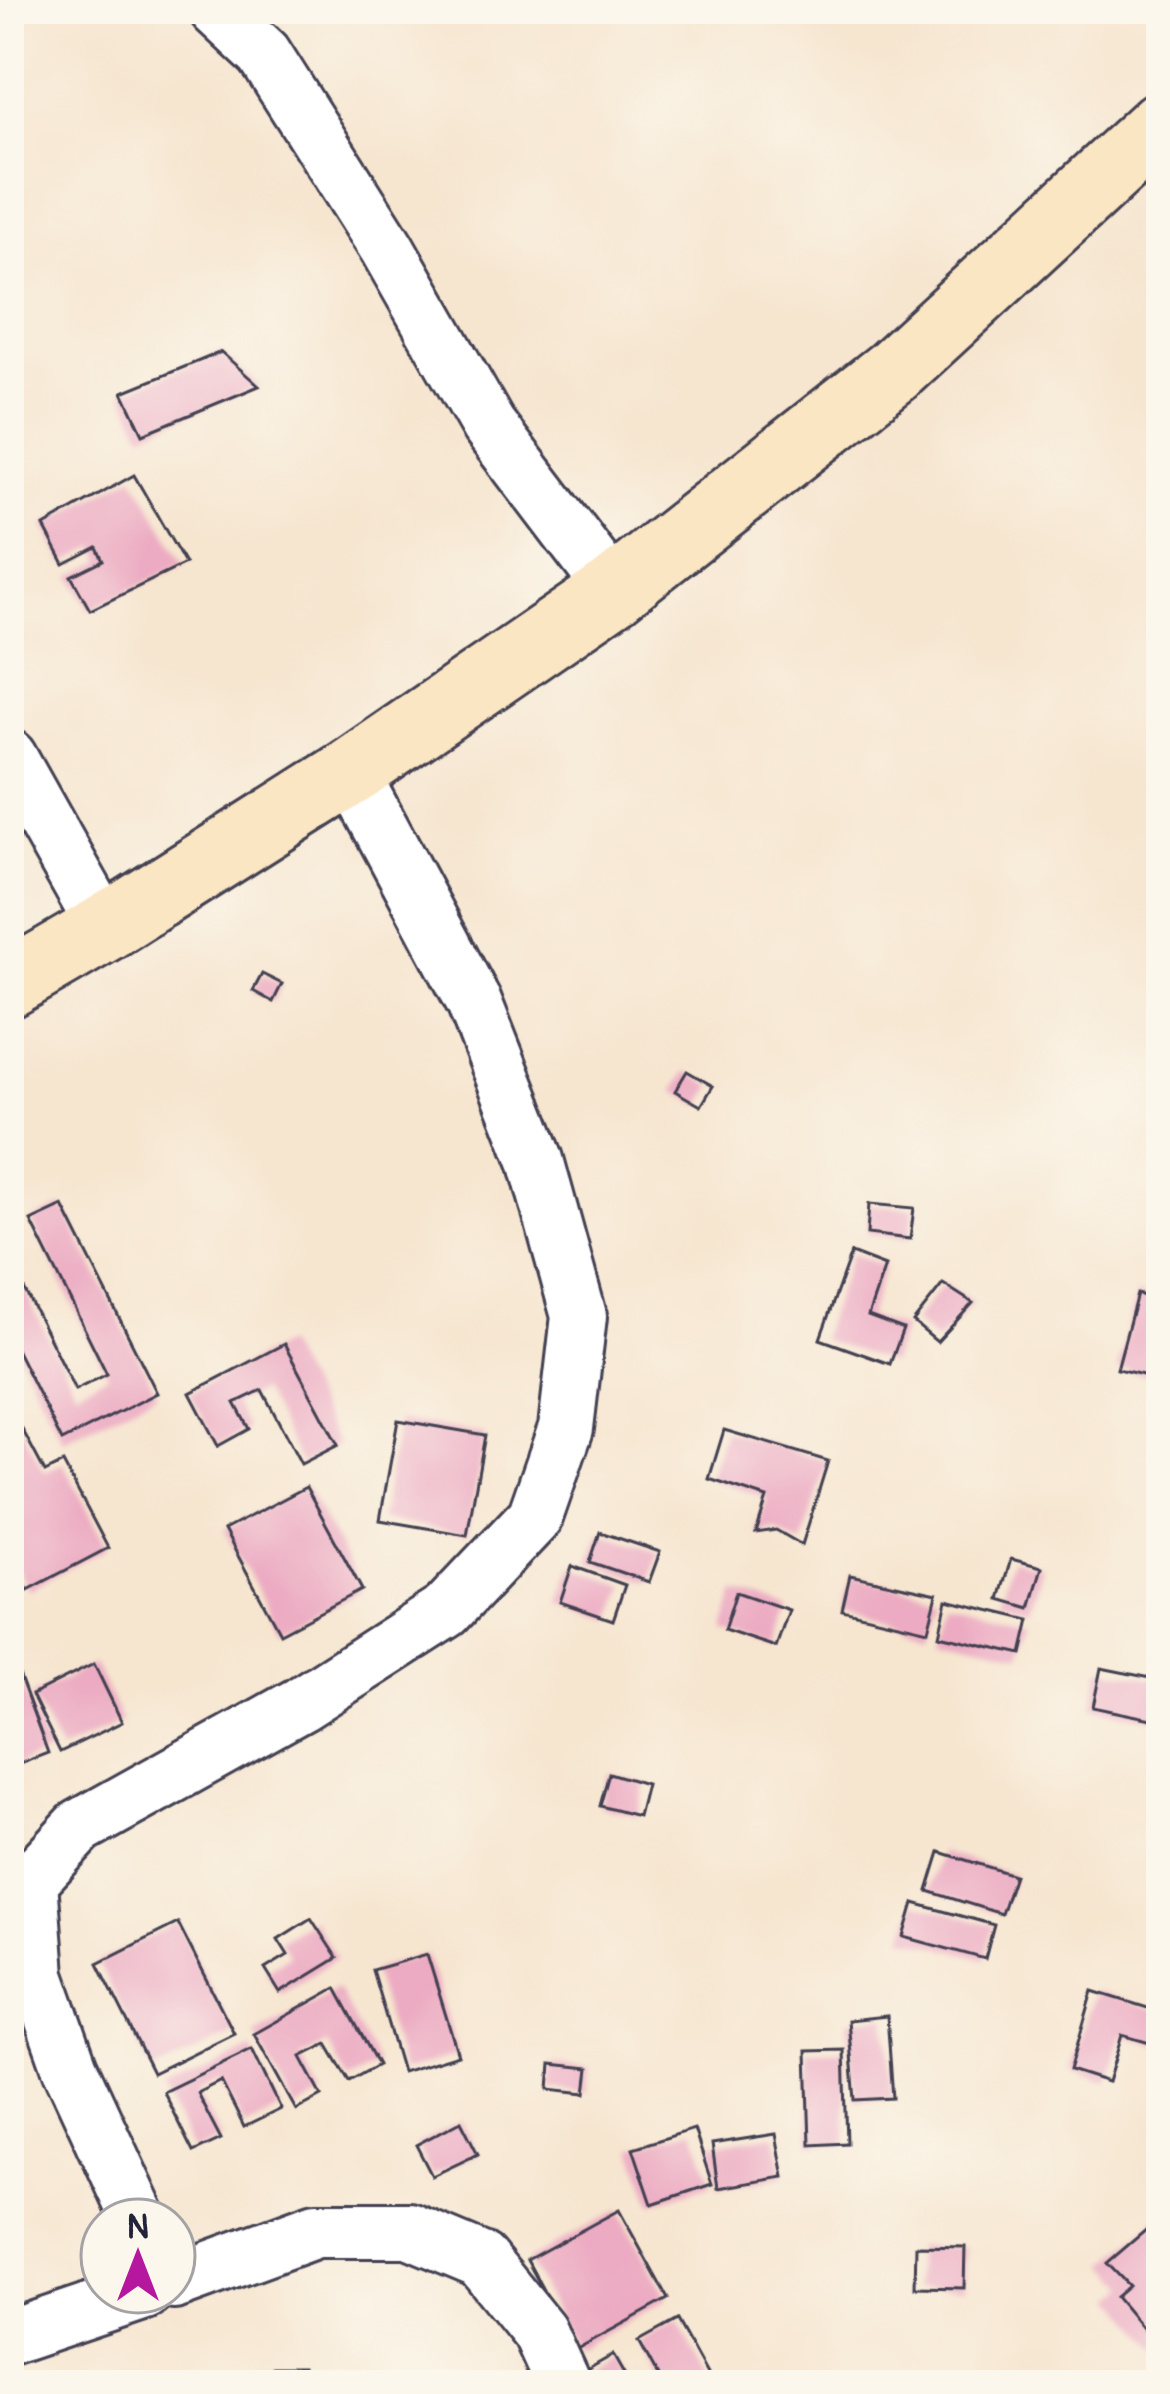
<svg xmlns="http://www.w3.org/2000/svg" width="1170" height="2394" font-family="Pangolin,sans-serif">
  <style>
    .building { fill: #ecabc2 }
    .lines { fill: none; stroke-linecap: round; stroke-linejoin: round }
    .street-casing { stroke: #423f51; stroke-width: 60 }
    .secondary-casing { stroke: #423f51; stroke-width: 72 }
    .street { stroke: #fff; stroke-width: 54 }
    .secondary { stroke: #fbe6c4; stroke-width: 66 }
  </style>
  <rect width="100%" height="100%" fill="#fbf7ec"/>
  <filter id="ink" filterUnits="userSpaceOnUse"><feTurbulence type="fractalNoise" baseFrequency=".00833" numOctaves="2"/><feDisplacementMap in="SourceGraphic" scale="24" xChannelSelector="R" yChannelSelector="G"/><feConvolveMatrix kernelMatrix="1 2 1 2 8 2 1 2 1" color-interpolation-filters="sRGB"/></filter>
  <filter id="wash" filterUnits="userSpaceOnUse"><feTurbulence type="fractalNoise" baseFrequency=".004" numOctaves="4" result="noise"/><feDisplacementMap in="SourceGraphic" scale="48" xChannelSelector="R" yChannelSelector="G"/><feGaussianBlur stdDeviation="2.7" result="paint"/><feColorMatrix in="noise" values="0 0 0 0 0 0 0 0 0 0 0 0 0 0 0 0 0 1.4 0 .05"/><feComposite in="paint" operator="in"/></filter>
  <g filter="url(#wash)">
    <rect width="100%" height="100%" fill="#f6e5cf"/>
    <g id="blocks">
      <!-- building -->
      <g class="building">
        <polygon points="221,352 259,386 143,434 123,392"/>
        <polygon points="134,475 185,564 90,610 71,576 103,560 97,547 64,564 44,526"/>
        <polygon points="262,974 282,984 273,1002 253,991"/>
        <polygon points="687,1071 713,1086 701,1106 675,1091"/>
        <polygon points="869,1204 914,1208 910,1239 867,1234"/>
        <polygon points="63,1206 157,1393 62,1441 9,1335 9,1259 75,1390 107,1374 31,1221"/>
        <polygon points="851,1253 885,1266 868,1316 903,1329 890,1364 820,1339"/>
        <polygon points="943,1284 973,1303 937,1342 913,1322"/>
        <polygon points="1137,1294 1161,1300 1161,1321 1147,1376 1117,1369"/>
        <polygon points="284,1344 338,1445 301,1464 262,1390 235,1403 249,1429 218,1446 190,1393"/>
        <polygon points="12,1410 45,1472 63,1463 108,1548 28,1590 9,1555 9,1412"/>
        <polygon points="398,1420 485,1435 467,1535 380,1520"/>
        <polygon points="724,1430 828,1461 802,1545 776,1530 756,1533 767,1498 709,1479"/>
        <polygon points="306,1487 362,1590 280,1633 224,1530"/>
        <polygon points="600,1532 660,1552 649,1582 590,1562"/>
        <polygon points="1011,1559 1042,1567 1030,1608 999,1599"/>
        <polygon points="572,1566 625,1585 613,1620 560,1602"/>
        <polygon points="850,1575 937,1594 928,1630 842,1610"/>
        <polygon points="736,1592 789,1610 776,1647 724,1630"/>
        <polygon points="947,1600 1030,1620 1022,1654 939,1635"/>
        <polygon points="13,1658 48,1753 9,1768 9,1660"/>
        <polygon points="94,1664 122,1722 60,1752 32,1695"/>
        <polygon points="1101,1668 1161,1680 1161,1721 1093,1707"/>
        <polygon points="609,1773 646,1784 638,1816 600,1806"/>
        <polygon points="940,1852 1014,1875 1001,1914 928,1891"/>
        <polygon points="914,1903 994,1925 985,1959 904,1937"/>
        <polygon points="311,1918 337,1958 280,1993 265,1969 288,1955 278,1939"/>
        <polygon points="178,1923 234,2033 153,2073 98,1963"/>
        <polygon points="427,1954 458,2055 402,2072 372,1970"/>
        <polygon points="336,1988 378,2065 349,2081 327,2044 301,2057 322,2096 296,2110 254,2034"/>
        <polygon points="1093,1991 1161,2012 1157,2045 1122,2035 1108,2082 1070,2070"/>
        <polygon points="887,2016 893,2098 855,2100 848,2020"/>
        <polygon points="252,2049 281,2109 244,2127 221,2081 197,2093 221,2139 193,2152 163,2092"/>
        <polygon points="844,2050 847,2143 810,2145 807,2051"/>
        <polygon points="551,2064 589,2068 586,2093 549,2089"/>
        <polygon points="461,2121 478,2154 432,2176 416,2145"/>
        <polygon points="694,2129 712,2184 652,2204 633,2148"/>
        <polygon points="776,2134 784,2177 718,2188 712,2144"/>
        <polygon points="619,2210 668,2299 575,2350 527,2260"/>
        <polygon points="1161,2217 1161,2351 1116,2297 1129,2286 1107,2263"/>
        <polygon points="916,2246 965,2247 964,2288 915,2287"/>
        <polygon points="677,2320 713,2385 663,2385 639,2341"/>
        <polygon points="613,2355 630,2385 590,2385 583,2372"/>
        <rect x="272" y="2367" width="30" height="18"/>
      </g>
    </g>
  </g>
  <g filter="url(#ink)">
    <use href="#blocks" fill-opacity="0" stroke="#423f51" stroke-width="3"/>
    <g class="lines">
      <!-- street casing -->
      <g class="street-casing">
        <g id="street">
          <polyline points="216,9 264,54 387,248 488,425 614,591"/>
          <polyline points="9,757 105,928"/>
          <polyline points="140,2220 70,2068 37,1975 30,1881 80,1827 301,1704 446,1611 535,1517 566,1428 579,1316 536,1160 474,1002 351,772"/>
          <polyline points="174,2282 316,2230 409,2230 481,2260 539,2332 563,2385"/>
          <polyline points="9,2338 145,2292"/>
        </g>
      </g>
      <!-- secondary casing -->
      <g class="secondary-casing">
        <polyline id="secondary" points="9,984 105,928 351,772 614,591 892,372 1161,124"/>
      </g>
      <!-- street -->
      <use href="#street" class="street"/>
      <!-- secondary -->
      <use href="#secondary" class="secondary"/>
    </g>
  </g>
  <!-- margin -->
  <rect width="1170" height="2394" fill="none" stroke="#fbf7ec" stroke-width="48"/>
  <!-- north arrow -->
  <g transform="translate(138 2256)"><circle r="57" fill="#fbf7ec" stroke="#a4a2a5" stroke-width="3"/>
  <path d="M0-9L21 45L0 30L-21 45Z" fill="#b5179e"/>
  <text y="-18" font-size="33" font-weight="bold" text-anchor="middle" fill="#22223b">N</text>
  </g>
</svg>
